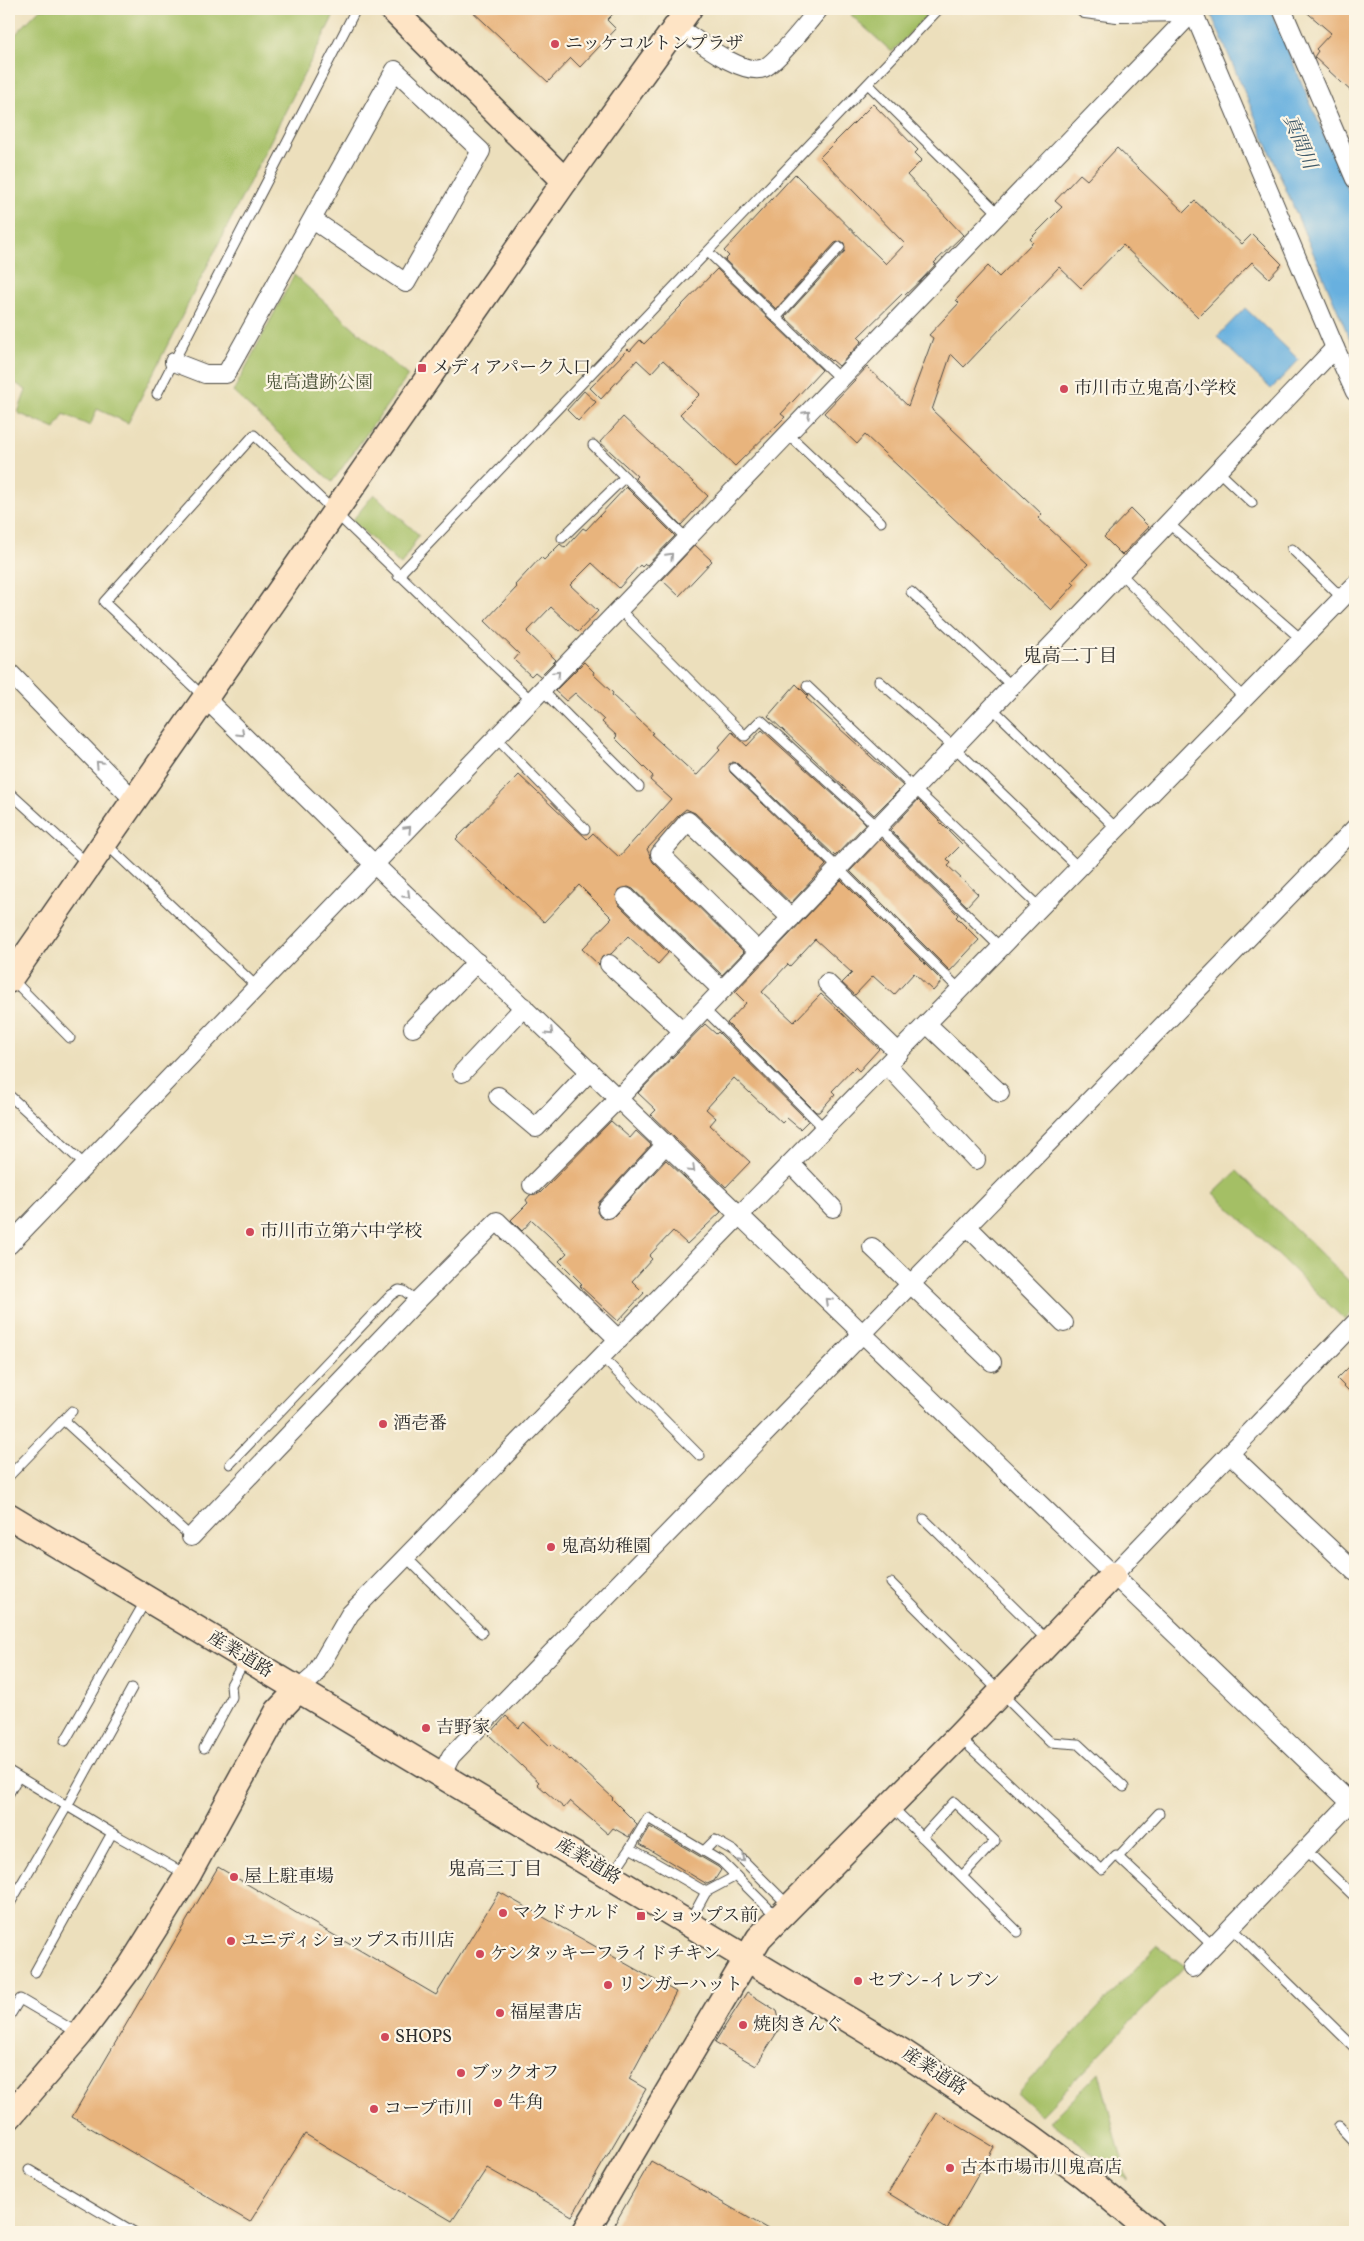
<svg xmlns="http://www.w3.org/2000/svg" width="1364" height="2241" font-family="Vollkorn,'Noto Serif JP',serif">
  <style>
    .green { fill: #a4bf65; stroke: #687548 }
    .water { fill: #67b0df; stroke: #496e85 }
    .building { fill: #e8b47d }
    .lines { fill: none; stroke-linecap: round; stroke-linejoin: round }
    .lane-casing { stroke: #484641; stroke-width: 11 }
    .street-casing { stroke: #484641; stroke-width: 20 }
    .secondary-casing { stroke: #484641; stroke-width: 28 }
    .lane { stroke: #fff; stroke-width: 9 }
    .street { stroke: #fff; stroke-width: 18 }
    .secondary { stroke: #fee4c5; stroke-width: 25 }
    .oneway { stroke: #a0a0a0 }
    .poi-dot { fill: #d1495b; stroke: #fcf5e5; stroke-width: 2 }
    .labels { text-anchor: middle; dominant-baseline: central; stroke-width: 4.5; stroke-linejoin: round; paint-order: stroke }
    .poi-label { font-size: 18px; fill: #2b2b2b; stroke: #fcf5e5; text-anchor: start }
    .park-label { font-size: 18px; fill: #4f573c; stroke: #fcf5e5 }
    .street-label { font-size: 18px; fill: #2b2b2b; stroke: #fcf5e5 }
    .water-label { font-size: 19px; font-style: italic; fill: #405a6a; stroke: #fcf5e5 }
    .neighbourhood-label { font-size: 19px; fill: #2b2b2b; stroke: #fcf5e5 }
  </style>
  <rect width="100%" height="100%" fill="#fcf5e5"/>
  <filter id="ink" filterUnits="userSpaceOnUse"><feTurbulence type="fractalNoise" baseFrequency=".02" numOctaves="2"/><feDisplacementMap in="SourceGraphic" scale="10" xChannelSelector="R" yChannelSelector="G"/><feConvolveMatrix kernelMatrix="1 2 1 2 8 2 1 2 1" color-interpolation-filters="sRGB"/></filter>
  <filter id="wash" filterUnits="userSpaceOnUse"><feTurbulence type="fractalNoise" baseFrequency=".0096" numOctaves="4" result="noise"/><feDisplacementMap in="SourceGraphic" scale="20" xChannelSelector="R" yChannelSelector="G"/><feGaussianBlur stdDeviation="1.12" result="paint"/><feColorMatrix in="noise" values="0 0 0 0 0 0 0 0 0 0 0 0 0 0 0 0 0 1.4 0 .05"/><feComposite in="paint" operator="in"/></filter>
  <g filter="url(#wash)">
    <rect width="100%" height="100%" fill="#ecdfbc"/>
    <!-- green -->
    <g class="green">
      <polygon points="40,9 337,9 128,423 97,409 90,426 64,414 55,429 18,413 26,390 9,379 9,41"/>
      <polygon points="857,9 933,9 892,52 851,15"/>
      <polygon points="294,275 408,376 332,482 233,392"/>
      <polygon points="374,494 419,535 401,565 352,521"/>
      <polygon points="1237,1171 1355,1287 1355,1309 1345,1320 1214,1193"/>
      <polygon points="1157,1946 1185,1966 1041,2115 1017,2093"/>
      <polygon points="1099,2072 1127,2180 1050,2121"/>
    </g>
    <!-- water -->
    <g class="water">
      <polygon points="1209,9 1270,9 1355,207 1355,351"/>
      <polygon points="1245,308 1299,360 1271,389 1217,337"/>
    </g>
    <g id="blocks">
      <!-- building -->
      <g class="building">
        <polygon points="470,9 618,9 607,20 616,29 580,67 571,58 548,82"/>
        <polygon points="1303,9 1350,9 1355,13 1355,95 1314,57 1318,51 1316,49 1331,33"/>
        <polygon points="873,104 918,150 915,153 922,160 907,175 963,235 934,263 936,264 922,279 905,295 903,293 858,337 862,341 839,366 832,360 831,361 785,317 845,251 844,243 841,241 835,243 776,309 725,260 729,256 724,251 795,174 886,264 905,244 820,157"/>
        <polygon points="1117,148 1184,212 1195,201 1242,244 1252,234 1282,264 1269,278 1252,262 1198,317 1123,245 1081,288 1059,267 964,367 951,354 932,410 1042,514 1038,518 1088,564 1072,581 1075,584 1051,610 865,435 857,444 824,413 867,367 908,406 933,338 929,335 959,303 956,300 988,266 999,277 1033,242 1030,239 1062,207 1055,201 1080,174 1087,180"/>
        <polygon points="717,269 822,370 781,414 785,417 735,466 680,414 700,394 663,360 651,373 637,360 601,399 590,388 628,349 630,351 640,340 644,344"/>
        <polygon points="584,391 596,402 578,421 567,410"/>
        <polygon points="623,417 708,496 681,525 635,478 637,476 600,442"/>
        <polygon points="626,487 675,536 647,565 645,564 642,567 640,565 619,588 592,563 570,585 598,611 578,632 551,607 527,632 556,660 540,676 535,672 531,676 514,660 519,654 485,621 517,587 515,585 541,557 544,560 560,544 565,548 583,528 586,530"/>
        <polygon points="1131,509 1149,527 1122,555 1104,537"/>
        <polygon points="695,545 712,561 679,596 662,580"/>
        <polygon points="584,662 594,672 593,674 613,693 612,695 653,733 651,734 695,774 697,775 720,750 718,748 732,732 747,746 762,730 866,824 835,856 738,764 733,762 729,764 730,772 826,865 791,903 695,813 686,809 680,814 647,849 653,862 744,952 722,975 633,889 628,887 618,890 616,895 618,904 668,953 658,964 628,936 611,954 602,957 599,965 582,949 612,918 579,885 544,922 456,839 519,775 587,839 593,833 619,857 671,799 650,780 653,776 615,738 617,736 602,722 604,720 575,693 566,701 555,691"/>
        <polygon points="796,684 808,696 806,698 903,786 874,815 768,716"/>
        <polygon points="918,800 962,844 947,859 951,863 948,866 978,894 967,906 890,830"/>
        <polygon points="881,839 958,915 956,917 979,940 950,971 850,871"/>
        <polygon points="841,880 942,981 933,991 914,973 894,995 873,976 855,995 842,983 852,973 815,939 790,966 788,964 762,992 794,1022 821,994 879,1049 859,1071 855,1067 832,1091 835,1094 819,1112 816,1112 727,1023 746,1003 735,992"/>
        <polygon points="705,1024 716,1034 718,1032 808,1121 800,1129 787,1118 782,1123 734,1078 706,1109 716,1118 710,1125 750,1162 726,1187 651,1115 656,1110 638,1093"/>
        <polygon points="611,1121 630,1138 636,1131 651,1145 599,1202 597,1212 600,1217 605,1219 614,1216 666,1160 721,1212 687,1244 673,1231 649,1256 652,1259 632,1281 644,1293 618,1321 580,1286 582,1284 559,1261 567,1253 532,1220 522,1231 511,1220 528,1203 526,1200 530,1195 540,1193"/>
        <polygon points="1355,1361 1355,1397 1337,1379"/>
        <polygon points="506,1716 519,1728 524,1722 550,1746 552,1744 570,1760 571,1759 613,1798 612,1799 637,1824 629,1837 613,1828 608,1834 570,1801 564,1808 537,1784 539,1782 489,1735"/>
        <polygon points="650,1827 718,1867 721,1870 714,1881 707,1884 640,1844"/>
        <polygon points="218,1867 436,1995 499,1892 676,1992 629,2079 646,2089 572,2216 487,2168 452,2221 305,2134 250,2222 72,2117"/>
        <polygon points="747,1992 777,2011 781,2026 756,2066 715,2042"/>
        <polygon points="937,2113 994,2147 947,2229 888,2193"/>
        <polygon points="651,2161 773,2232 610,2232"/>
      </g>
    </g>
  </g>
  <g filter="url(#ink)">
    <use href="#blocks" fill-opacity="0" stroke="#484641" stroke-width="1"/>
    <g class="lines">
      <!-- lane casing -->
      <g class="lane-casing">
        <g id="lane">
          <polyline points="868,84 999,214"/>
          <polyline points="708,252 840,379"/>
          <polyline points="776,318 840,247"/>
          <polyline points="157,394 356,9"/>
          <polyline points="788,434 881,522"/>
          <polyline points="593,445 687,539"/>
          <polyline points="1218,471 1252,503"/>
          <polyline points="1168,523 1301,639"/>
          <polyline points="562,538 625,477"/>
          <polyline points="1292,549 1342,598"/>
          <polyline points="1120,573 1244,698"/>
          <polyline points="398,576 939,9"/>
          <polyline points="911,592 1012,686"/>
          <polyline points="619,609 745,736 761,720 878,827 1001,948"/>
          <polyline points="879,681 954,747 1079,868"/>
          <polyline points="807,686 1040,908"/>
          <polyline points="542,690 639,787"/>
          <path d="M 205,698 L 104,602 L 254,435 C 347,523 438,613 531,700"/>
          <polyline points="992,708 1117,829"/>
          <polyline points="496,738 585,829"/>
          <polyline points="734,768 838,868 960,990"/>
          <polyline points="9,792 88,864"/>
          <polyline points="106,844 257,987"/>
          <polyline points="12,979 70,1038"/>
          <polyline points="704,1009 825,1129"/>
          <polyline points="9,1095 85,1165"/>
          <polyline points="602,1357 700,1456"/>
          <polyline points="63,1420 191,1537"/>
          <polyline points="230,1464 391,1295 399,1290 404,1291 417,1301"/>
          <polyline points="9,1476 72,1411"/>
          <polyline points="924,1519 1049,1642"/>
          <polyline points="406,1557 482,1633"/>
          <polyline points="891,1583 1050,1742 1078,1744 1124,1787"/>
          <polyline points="959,1737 1102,1870 1116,1855 1213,1946"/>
          <polyline points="65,1741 146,1600"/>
          <polyline points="204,1748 232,1697 231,1685 246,1658"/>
          <polyline points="9,1771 112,1833 187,1875"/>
          <polyline points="9,1793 18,1777"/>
          <polyline points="891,1806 1018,1932"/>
          <polygon points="648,1818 722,1862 736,1876 706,1892 630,1848"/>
          <polyline points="922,1837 954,1802 995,1841 962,1876"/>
          <polyline points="1306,1850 1355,1897"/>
          <polyline points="704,1851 715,1840 734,1851 789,1906"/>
          <polyline points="1118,1857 1159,1813"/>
          <polyline points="611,1876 630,1848"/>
          <polyline points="736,1876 777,1917"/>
          <polyline points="9,1905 67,1806 132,1688"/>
          <polyline points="689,1923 706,1892"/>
          <polyline points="1231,1927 1355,2048"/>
          <polyline points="35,1972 112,1833"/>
          <polyline points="9,2017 20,1999 78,2033"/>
          <polyline points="1339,2126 1355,2143"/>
          <polyline points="29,2170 134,2232"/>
        </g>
      </g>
      <!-- street casing -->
      <g class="street-casing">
        <g id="street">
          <polyline points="1085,9 1117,13 1193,12"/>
          <polyline points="1192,9 1335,348 1355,392"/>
          <polyline points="1282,9 1355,179"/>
          <path d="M 676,26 C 695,38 742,77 764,68 C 776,63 809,21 819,9"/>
          <polyline points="174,362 205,374 226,374 395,70 481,151 406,283 313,220"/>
          <polyline points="9,672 133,799"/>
          <polyline points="206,699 374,864 1355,1807"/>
          <polyline points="626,897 722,990"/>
          <polyline points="759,952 660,854 688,821 791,918"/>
          <polyline points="609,964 683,1031"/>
          <polyline points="827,983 899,1053"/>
          <polyline points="927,1024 1000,1093"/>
          <polyline points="413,1028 477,962"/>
          <polyline points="887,1065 976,1160"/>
          <polyline points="462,1073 524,1007"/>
          <polyline points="498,1096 536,1128 590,1071"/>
          <polyline points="791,1164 833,1208"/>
          <polyline points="532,1185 619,1098 1335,348"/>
          <polyline points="607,1209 666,1144"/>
          <polyline points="968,1227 1064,1323"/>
          <polyline points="9,1245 1186,19 1198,9"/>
          <polyline points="872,1247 992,1362"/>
          <polyline points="1230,1454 1355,1572"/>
          <polyline points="191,1537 417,1301 497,1221 619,1340"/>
          <polyline points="1113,1575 1355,1323"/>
          <polyline points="298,1690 314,1676 350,1614 1355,585"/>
          <polyline points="442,1774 451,1756 1355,828"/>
          <polyline points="1192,1968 1355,1798"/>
        </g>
      </g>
      <!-- secondary casing -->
      <g class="secondary-casing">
        <g id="secondary">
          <polyline points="392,9 565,181"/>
          <polyline points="9,980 565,181 689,9"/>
          <polyline points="9,1516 901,2051 1030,2136 1084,2176 1151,2232"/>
          <polyline points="9,2117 80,2034 131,1966 188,1875 278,1711 298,1690"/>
          <polyline points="585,2232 759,1938 959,1736 1113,1575"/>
        </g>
      </g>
      <!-- lane -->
      <use href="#lane" class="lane"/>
      <!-- street -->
      <use href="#street" class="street"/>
      <!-- secondary -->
      <use href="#secondary" class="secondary"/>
    </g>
    <!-- one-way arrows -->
    <defs><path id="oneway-chevron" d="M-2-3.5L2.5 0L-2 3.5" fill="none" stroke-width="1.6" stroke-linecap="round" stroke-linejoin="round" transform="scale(1.25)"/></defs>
    <g class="oneway">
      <use href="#oneway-chevron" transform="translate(807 414) rotate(-46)"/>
      <use href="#oneway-chevron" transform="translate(670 556) rotate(-46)"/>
      <use href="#oneway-chevron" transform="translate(557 674) rotate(-46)"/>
      <use href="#oneway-chevron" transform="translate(241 733) rotate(44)"/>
      <use href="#oneway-chevron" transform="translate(99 764) rotate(-134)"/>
      <use href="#oneway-chevron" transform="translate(408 829) rotate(-46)"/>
      <use href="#oneway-chevron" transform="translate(407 895) rotate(44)"/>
      <use href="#oneway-chevron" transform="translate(550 1032) rotate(44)"/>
      <use href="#oneway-chevron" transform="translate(692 1169) rotate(44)"/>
      <use href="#oneway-chevron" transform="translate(828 1301) rotate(-136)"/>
      <use href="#oneway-chevron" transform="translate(742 1859) rotate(45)"/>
    </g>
  </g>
  <!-- markers -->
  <g class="poi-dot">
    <circle cx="555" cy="44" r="5"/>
    <rect x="417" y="363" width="10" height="10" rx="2.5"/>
    <circle cx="1064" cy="389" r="5"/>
    <circle cx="250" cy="1232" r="5"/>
    <circle cx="383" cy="1424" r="5"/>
    <circle cx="551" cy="1547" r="5"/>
    <circle cx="426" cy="1728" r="5"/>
    <circle cx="234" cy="1877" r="5"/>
    <circle cx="503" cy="1913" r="5"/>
    <rect x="636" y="1911" width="10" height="10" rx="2.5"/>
    <circle cx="231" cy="1941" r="5"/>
    <circle cx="480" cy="1954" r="5"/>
    <circle cx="858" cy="1981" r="5"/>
    <circle cx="608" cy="1985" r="5"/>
    <circle cx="500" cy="2013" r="5"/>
    <circle cx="743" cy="2025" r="5"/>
    <circle cx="385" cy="2037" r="5"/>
    <circle cx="461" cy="2073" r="5"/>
    <circle cx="498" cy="2103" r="5"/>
    <circle cx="374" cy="2109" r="5"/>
    <circle cx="950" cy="2168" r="5"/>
  </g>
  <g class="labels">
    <!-- poi labels -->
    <g class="poi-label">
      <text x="565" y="44">ニッケコルトンプラザ</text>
      <text x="432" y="368">メディアパーク入口</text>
      <text x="1074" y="389">市川市立鬼高小学校</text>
      <text x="260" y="1232">市川市立第六中学校</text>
      <text x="393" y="1424">酒壱番</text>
      <text x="561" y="1547">鬼高幼稚園</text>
      <text x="436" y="1728">吉野家</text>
      <text x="244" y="1877">屋上駐車場</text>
      <text x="513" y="1913">マクドナルド</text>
      <text x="651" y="1916">ショップス前</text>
      <text x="241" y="1941">ユニディショップス市川店</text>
      <text x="490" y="1954">ケンタッキーフライドチキン</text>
      <text x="868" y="1981">セブン-イレブン</text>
      <text x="618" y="1985">リンガーハット</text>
      <text x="510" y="2013">福屋書店</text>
      <text x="753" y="2025">焼肉きんぐ</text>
      <text x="395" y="2037">SHOPS</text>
      <text x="471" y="2073">ブックオフ</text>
      <text x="508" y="2103">牛角</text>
      <text x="384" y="2109">コープ市川</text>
      <text x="960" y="2168">古本市場市川鬼高店</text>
    </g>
    <!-- park labels -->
    <g class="park-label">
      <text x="319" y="383">鬼高遺跡公園</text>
    </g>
    <!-- street labels -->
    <g class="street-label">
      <text transform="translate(240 1655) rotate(31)">産業道路</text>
      <text transform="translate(588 1862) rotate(31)">産業道路</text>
      <text transform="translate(934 2072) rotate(33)">産業道路</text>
    </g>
    <!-- water labels -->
    <g class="water-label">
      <text transform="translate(1299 142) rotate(67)">真間川</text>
    </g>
    <!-- neighbourhood labels -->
    <g class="neighbourhood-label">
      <text x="1070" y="657">鬼高二丁目</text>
      <text x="495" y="1870">鬼高三丁目</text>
    </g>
  </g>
  <!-- margin -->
  <rect width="1364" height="2241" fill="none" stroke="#fcf5e5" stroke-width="30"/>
</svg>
